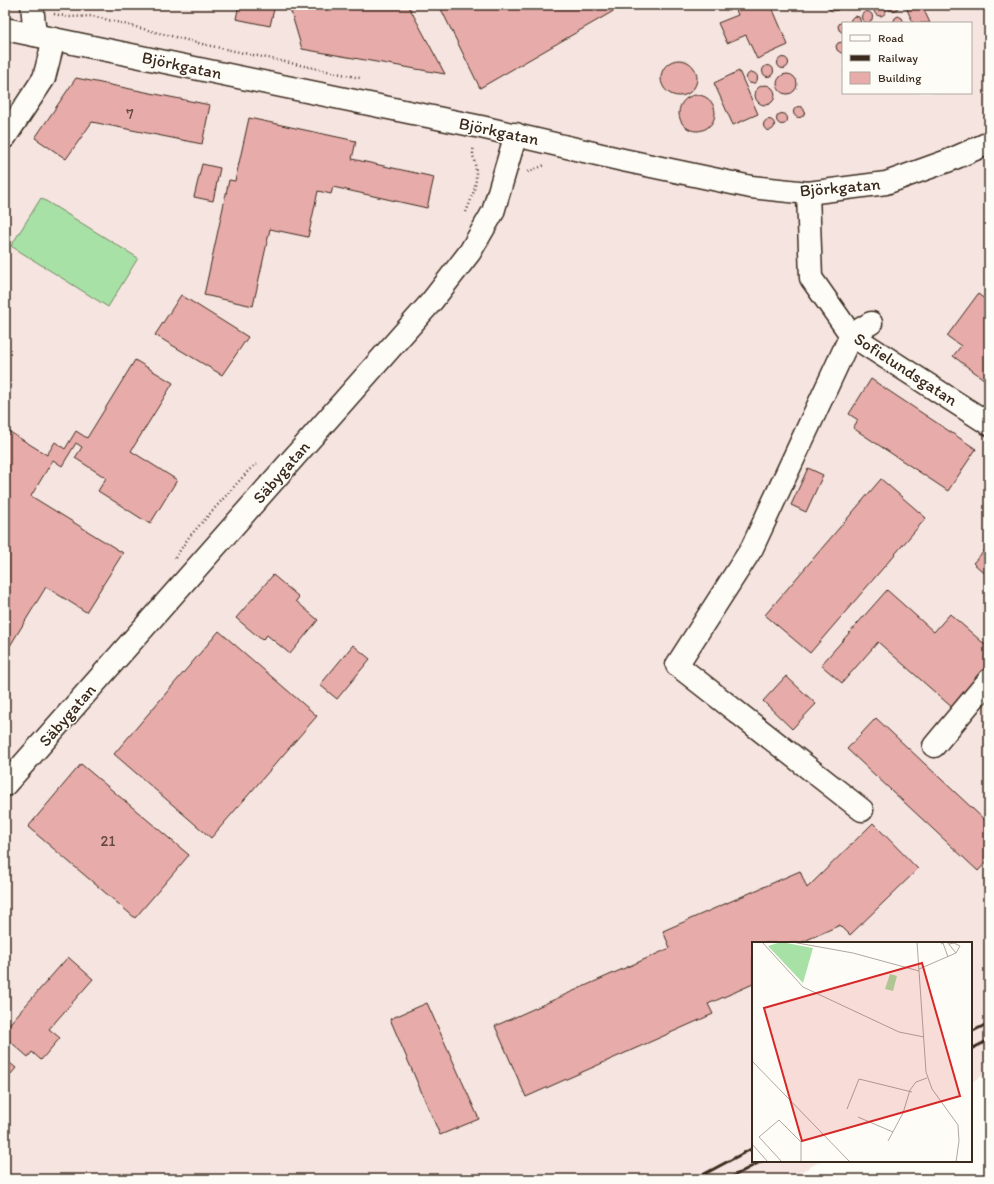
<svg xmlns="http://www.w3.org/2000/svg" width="994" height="1184" font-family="Itim,sans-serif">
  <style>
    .built { fill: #f6e4e0; fill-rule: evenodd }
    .grass { fill: #a8e1a6; stroke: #728662 }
    .building { fill: #e7aca9; stroke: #3b2a1e }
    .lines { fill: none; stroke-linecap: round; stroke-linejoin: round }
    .minor-casing { stroke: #3b2a1e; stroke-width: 25 }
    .path { stroke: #3b2a1e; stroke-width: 2.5; stroke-dasharray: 1 3; stroke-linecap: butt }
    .minor { stroke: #fdfcf7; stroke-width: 22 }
    .rail { stroke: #3b2a1e; stroke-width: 3 }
    .labels { text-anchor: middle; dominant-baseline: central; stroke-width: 3; stroke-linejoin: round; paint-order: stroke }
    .number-label { font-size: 15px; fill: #664a41 }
    .street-label { font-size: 17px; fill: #3b2a1e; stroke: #fdfcf7 }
    .inset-road { fill: none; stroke: #afa8a0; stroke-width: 1 }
    .view { fill: #d62828; fill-opacity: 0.15; stroke: #d62828; stroke-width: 2 }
    .inset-edge { fill: none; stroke: #3b2a1e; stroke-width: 2 }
  </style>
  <rect width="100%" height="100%" fill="#fdfcf7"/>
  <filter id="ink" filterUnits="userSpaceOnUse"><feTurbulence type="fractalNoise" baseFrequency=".025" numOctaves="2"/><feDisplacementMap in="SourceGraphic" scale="8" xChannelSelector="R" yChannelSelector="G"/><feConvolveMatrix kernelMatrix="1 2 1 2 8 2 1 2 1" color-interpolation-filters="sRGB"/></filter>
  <g filter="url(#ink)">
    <!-- built -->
    <path class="built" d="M 5,5 L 989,5 L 989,1072 L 971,1082 L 971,943 L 753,943 L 753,1161 L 821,1161 L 788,1179 L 5,1179 ZM 843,23 L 971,23 L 971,93 L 843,93 Z"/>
    <!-- grass -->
    <polygon class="grass" points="41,198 138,258 108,307 11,246"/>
    <!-- building -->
    <g class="building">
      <circle cx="880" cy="10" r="6"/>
      <polygon points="239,5 244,6 244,5 275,5 270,26 236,19"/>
      <polygon points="289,5 408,5 445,74 302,49"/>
      <polygon points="439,5 620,5 617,9 480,88"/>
      <polygon points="734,5 771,5 788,45 757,59 746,35 727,43 718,23 738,15"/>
      <polygon points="828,5 839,5 839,7 838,10 833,11 829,9"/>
      <polygon points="886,5 900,5 897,9 893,11 889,10"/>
      <polygon points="911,5 934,5 924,10 930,23 913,23 906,7"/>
      <circle cx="867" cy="17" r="5.5"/>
      <polygon points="854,16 859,17 861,23 850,23 851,19"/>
      <polygon points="898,16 902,18 904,23 893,23 895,18"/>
      <polygon points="844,22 847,23 843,23 843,33 839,30 838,26 840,23"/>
      <polygon points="842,42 843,42 843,53 841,53 837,50 836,46 838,43"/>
      <circle cx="783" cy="63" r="5.5"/>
      <circle cx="679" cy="78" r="18"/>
      <circle cx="768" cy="71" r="5.5"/>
      <polygon points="739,71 758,114 733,125 714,83"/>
      <circle cx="752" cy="78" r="5.5"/>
      <circle cx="787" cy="84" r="10"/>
      <polygon points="76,78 210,105 202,144 92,122 66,159 35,138"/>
      <circle cx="765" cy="95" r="10"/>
      <circle cx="697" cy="113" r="18"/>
      <circle cx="799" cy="112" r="5.5"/>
      <circle cx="782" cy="119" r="5.5"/>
      <polygon points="249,118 356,141 352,159 434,177 427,208 333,187 331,194 318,191 308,237 270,229 253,306 204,295 229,180 235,181"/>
      <circle cx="769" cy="125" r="5.5"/>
      <polygon points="202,164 220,168 213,201 194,197"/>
      <polygon points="978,294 989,302 989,383 953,356 961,346 947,336"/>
      <polygon points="181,295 248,337 222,375 155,335"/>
      <polygon points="135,360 173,383 131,451 177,480 150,524 98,491 106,478 75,458 82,447 76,443 62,466 53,460 31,496 123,553 86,612 46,587 5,654 5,429 47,455 55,442 65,449 76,431 87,438"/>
      <polygon points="871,379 976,449 948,491 853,428 858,420 849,414"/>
      <polygon points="808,468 823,475 806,512 791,505"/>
      <polygon points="881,479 926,518 810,653 765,615"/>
      <polygon points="989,546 989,577 973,563"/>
      <polygon points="273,575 299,597 296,601 318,620 290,654 267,635 262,640 236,618"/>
      <polygon points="887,590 934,632 950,614 989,648 989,671 955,710 878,642 842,683 821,665"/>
      <polygon points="219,631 317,716 211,838 114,754"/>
      <polygon points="353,645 370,659 337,699 320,685"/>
      <polygon points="786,676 816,704 792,729 763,701"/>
      <polygon points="876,718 989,824 989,859 978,871 847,749"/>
      <polygon points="81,764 189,855 135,918 28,827"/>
      <polygon points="873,823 918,869 850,935 840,925 800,943 753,943 753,984 708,1004 713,1014 526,1097 495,1026 670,948 663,931 800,871 807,888"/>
      <polygon points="68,957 93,979 49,1029 60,1038 41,1060 32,1052 28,1057 5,1037 5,1029"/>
      <polygon points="427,1003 479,1119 440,1135 390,1019"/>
      <polygon points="5,1059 16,1068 5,1081"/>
    </g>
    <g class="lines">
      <!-- minor casing -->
      <g class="minor-casing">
        <g id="minor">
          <polyline points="32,5 35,35"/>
          <polyline points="5,29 481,127 623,160 751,187 808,193 886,183 950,160 989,143"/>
          <polyline points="5,137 44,78 54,39"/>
          <polyline points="808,193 811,278 851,335 989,424"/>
          <polyline points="934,746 989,680"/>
          <polyline points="5,785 432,301 470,252 493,212 516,134"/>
          <polyline points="862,810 677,665 752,548 851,335 871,323"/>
        </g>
      </g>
      <!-- path -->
      <g class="path">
        <polyline points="54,14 69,17 93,16 202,44 360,78"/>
        <polyline points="528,172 545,165"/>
        <path d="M 466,212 C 471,200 477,186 476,172 C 476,164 471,155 474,147"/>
        <polyline points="175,558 189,537 249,470 257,464"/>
      </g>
      <!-- minor -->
      <use href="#minor" class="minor"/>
      <!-- rail -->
      <g class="rail">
        <polyline points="971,1032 989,1023"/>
        <polyline points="971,1049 989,1040"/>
        <polyline points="695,1179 753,1148"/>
        <polyline points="728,1179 762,1161"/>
      </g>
    </g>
  </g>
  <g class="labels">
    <!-- number labels -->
    <g class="number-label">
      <text x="130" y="114">7</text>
      <text x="108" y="841">21</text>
    </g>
    <!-- street labels -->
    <g class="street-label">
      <text transform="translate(182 65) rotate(12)">Björkgatan</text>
      <text transform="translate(499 131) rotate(12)">Björkgatan</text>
      <text transform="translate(840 187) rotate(-5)">Björkgatan</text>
      <text transform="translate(906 369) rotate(33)">Sofielundsgatan</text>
      <text transform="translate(281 472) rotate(-49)">Säbygatan</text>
      <text transform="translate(67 715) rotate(-49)">Säbygatan</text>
    </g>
  </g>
  <!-- overview -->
  <g transform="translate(752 942)">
    <rect width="220" height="220" fill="#fdfcf7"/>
    <path d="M 138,32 L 145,34 L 141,49 L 133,47 Z" fill="#a8e1a6"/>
    <path d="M 29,0 L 61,6 L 51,41 L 16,4 Z" fill="#a8e1a6"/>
    <path class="inset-road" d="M 10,0 L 51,45 L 147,90 L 172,95M 40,0 L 101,11 L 167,29M 165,0 L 174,130 L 180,147 L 206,183 L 207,199 L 204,220M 189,2 L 191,1 L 196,15M 197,2 L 202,1 L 208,4 L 204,11M 167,27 L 204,11 L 195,0M 0,119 L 98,220M 95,167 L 107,137 L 160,150M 106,175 L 141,190M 136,199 L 151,171 L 158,148 L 164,140 L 175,136M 0,202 L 16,220M 30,220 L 7,195 L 27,178 L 49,200 L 49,220"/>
    <path class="view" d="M 170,21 L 208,154 L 50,199 L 12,66 Z"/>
    <rect width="220" height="220" class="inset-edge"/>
  </g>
  <!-- margin -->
  <rect width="994" height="1184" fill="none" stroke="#fdfcf7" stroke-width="20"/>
  <rect x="10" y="10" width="974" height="1164" fill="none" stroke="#3b2a1e" stroke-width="1.5" filter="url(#ink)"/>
  <!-- legend -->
  <rect x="842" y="22" width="130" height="72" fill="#fdfcf7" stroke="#afa8a0"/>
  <rect x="850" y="35" width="20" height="6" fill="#fdfcf7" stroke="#afa8a0"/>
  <text x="878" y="42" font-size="12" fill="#3b2a1e">Road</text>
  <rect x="850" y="55" width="20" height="6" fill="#3b2a1e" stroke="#afa8a0"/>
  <text x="878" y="62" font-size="12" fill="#3b2a1e">Railway</text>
  <rect x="850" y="72" width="20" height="12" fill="#e7aca9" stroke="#afa8a0"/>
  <text x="878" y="82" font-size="12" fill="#3b2a1e">Building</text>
</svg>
